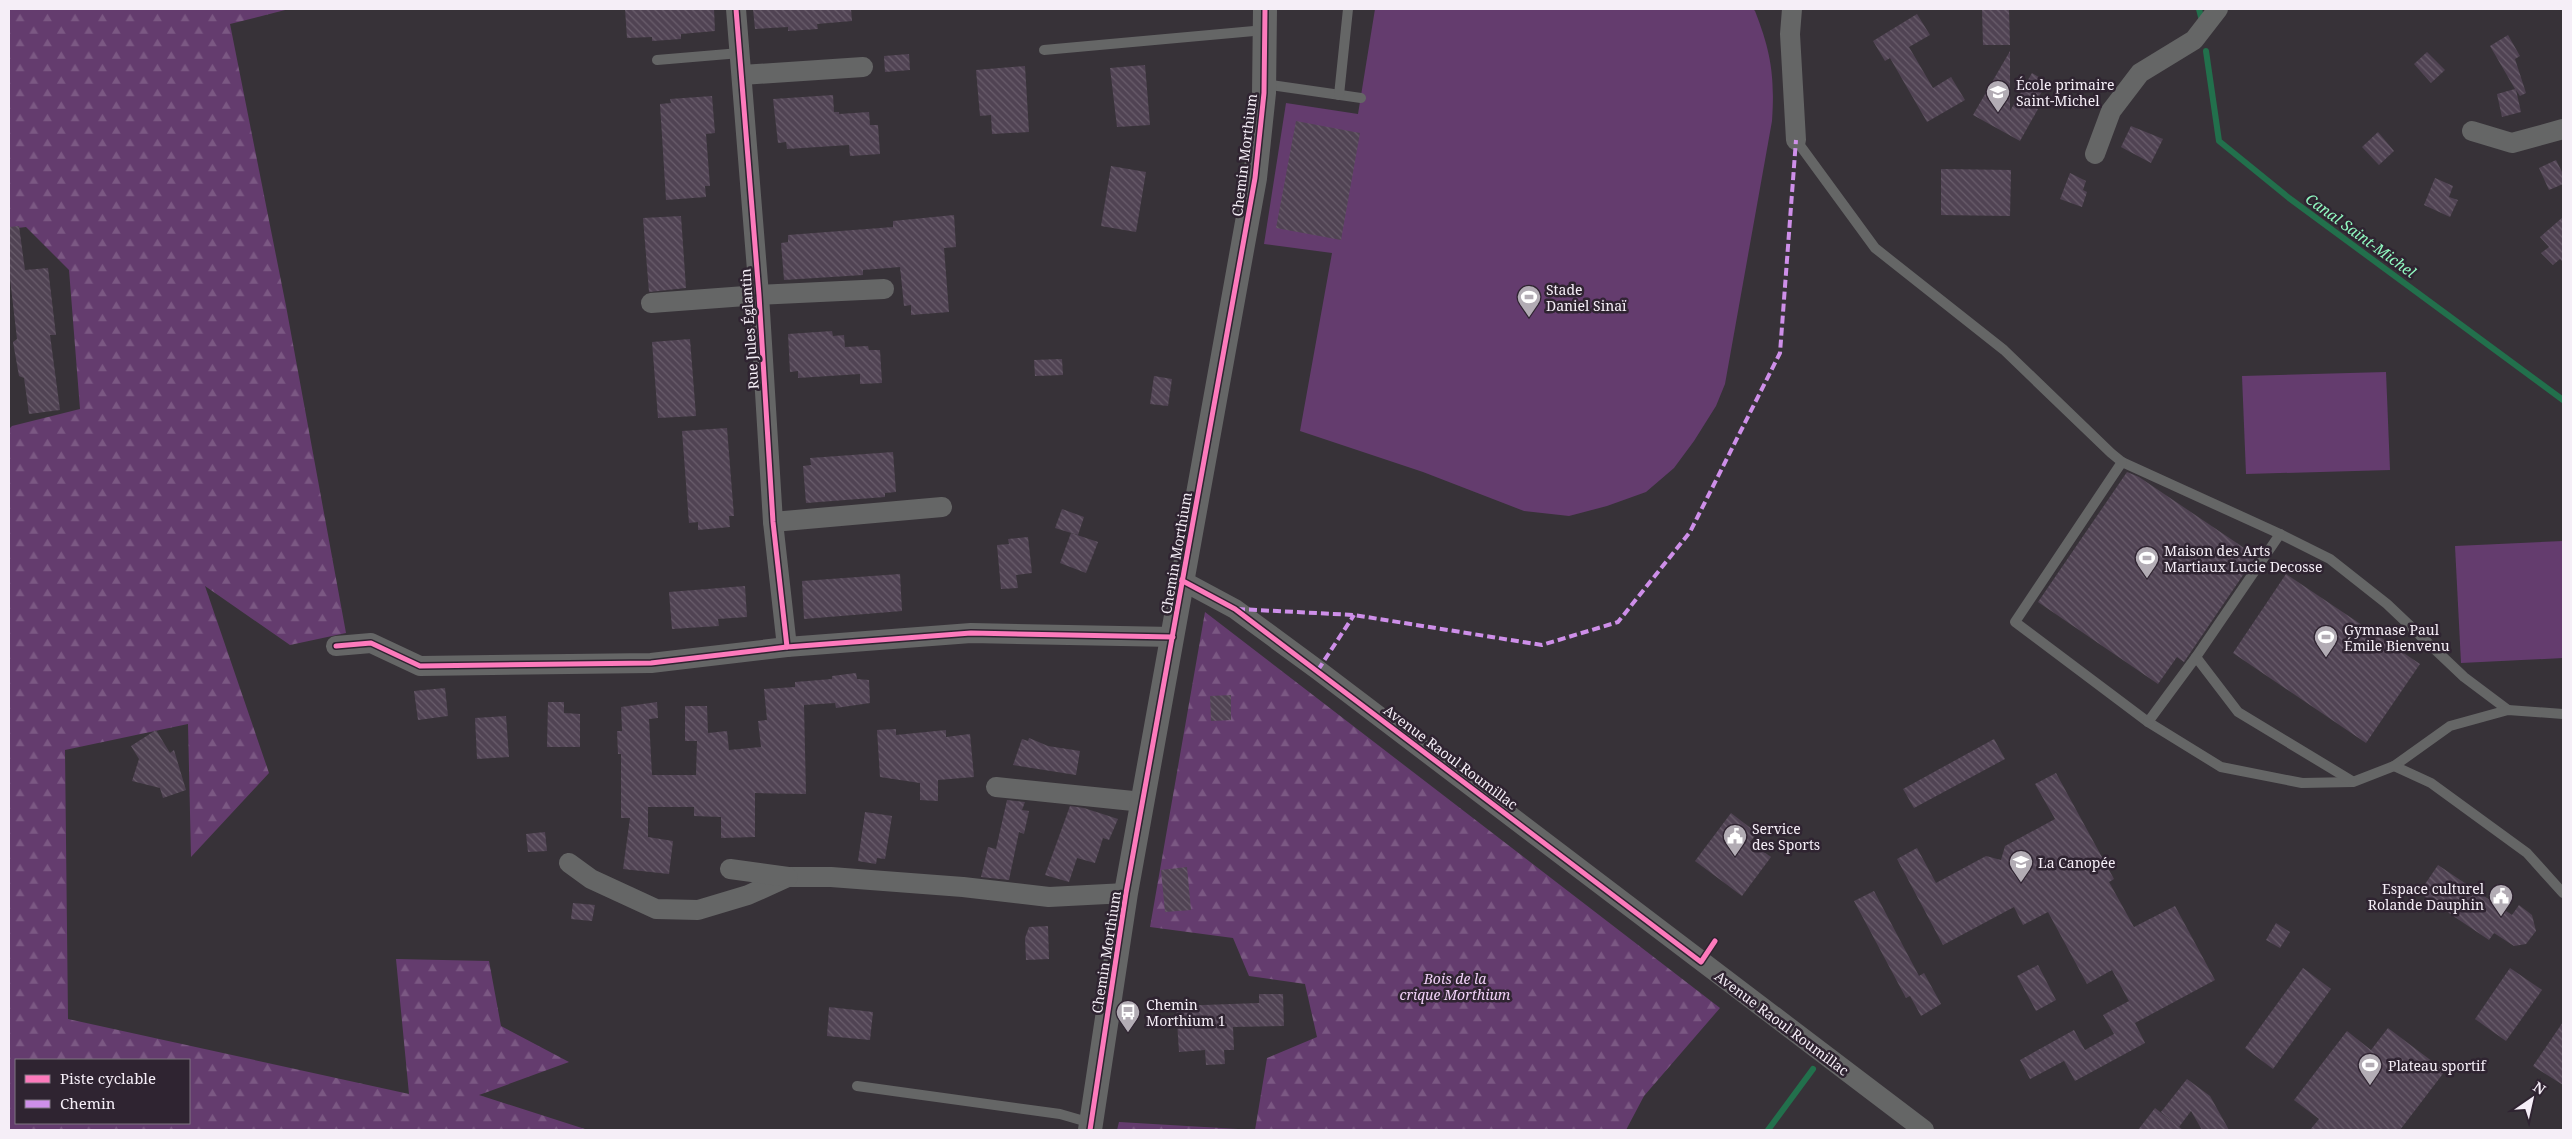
<svg xmlns="http://www.w3.org/2000/svg" width="2572" height="1139" font-family="'Noto Serif',serif">
  <style>
    .green { fill: #643c6e }
    .forest { fill: url(#forest-firs); fill-rule: evenodd }
    .lines { fill: none; stroke-linecap: round; stroke-linejoin: round }
    .stream { stroke: #22704c; stroke-width: 6 }
    .building { fill: url(#building-back-hatch) }
    .service { stroke: #656666; stroke-width: 10 }
    .minor { stroke: #656666; stroke-width: 20 }
    .tertiary { stroke: #656666; stroke-width: 24 }
    .quiet { stroke: #ce8fe9; stroke-width: 4; stroke-dasharray: 8 4; stroke-linecap: butt }
    .cycleway-casing { stroke: #2f2431; stroke-width: 8 }
    .cycleway { stroke: #fd7abc; stroke-width: 5 }
    .labels { text-anchor: middle; dominant-baseline: central; stroke-width: 5; stroke-linejoin: round; paint-order: stroke }
    .poi-label { font-size: 14px; fill: #f5eef7; stroke: #2f2431; text-anchor: start }
    .street-label { font-size: 14px; fill: #f5eef7; stroke: #2f2431 }
    .park-label { font-size: 14px; font-style: italic; fill: #f1d1f8; stroke: #2f2431 }
    .water-label { font-size: 15px; font-style: italic; fill: #91fac1; stroke: #2f2431 }
  </style>
  <defs>
    <pattern id="forest-firs" width="22" height="20" patternUnits="userSpaceOnUse" patternTransform="scale(1.25)"><rect width="22" height="20" fill="#643c6e"/><path d="M5 1l3.5 6h-7zM16 11l3.5 6h-7z" fill="#7b5883"/></pattern>
    <pattern id="building-back-hatch" width="6" height="6" patternUnits="userSpaceOnUse" patternTransform="scale(1.25)"><rect width="6" height="6" fill="#504353"/><path d="M-1 5l2 2M0 0l6 6M5-1l2 2" fill="none" stroke="#6a5e6c"/></pattern>
  </defs>
  <rect width="100%" height="100%" fill="#373238"/>
  <!-- green -->
  <g class="green">
    <path d="M 1375,9 L 1753,9 L 1755,11 C 1771,52 1775,76 1772,121 L 1725,384 L 1716,406 L 1694,441 L 1674,468 L 1646,492 L 1607,506 L 1569,516 L 1524,511 L 1423,472 L 1300,431 L 1332,253 L 1264,244 L 1286,103 L 1358,114 Z"/>
    <polygon points="2386,372 2390,470 2246,474 2242,376"/>
    <polygon points="2563,541 2563,658 2461,663 2455,546"/>
  </g>
  <!-- forest -->
  <g class="forest">
    <path d="M 9,9 L 289,9 L 230,24 L 286,306 L 346,633 L 290,645 L 205,586 L 269,773 L 191,857 L 188,724 L 65,750 L 68,1019 L 409,1094 L 396,959 L 489,961 L 501,1026 L 569,1062 L 479,1095 L 588,1130 L 9,1130 L 9,429 L 12,426 L 80,409 L 69,270 L 26,227 L 9,229 ZM 16,1060 L 189,1060 L 189,1123 L 16,1123 Z"/>
    <polygon points="1205,612 1720,1008 1644,1096 1626,1130 1117,1130 1119,1122 1255,1130 1267,1058 1317,1037 1305,984 1249,976 1233,938 1150,927"/>
  </g>
  <g class="lines">
    <!-- stream -->
    <g class="stream">
      <polyline points="2199,9 2201,17"/>
      <polyline points="2206,51 2219,141 2289,198 2563,400"/>
      <polyline points="1768,1130 1813,1069"/>
    </g>
  </g>
  <!-- building -->
  <g class="building">
    <polygon points="625,9 714,9 715,31 681,34 681,39 652,41 652,37 627,38"/>
    <polygon points="753,9 851,9 852,21 817,24 818,29 788,31 788,27 755,29"/>
    <polygon points="1982,9 2009,9 2010,45 1983,45"/>
    <polygon points="1917,14 1930,35 1909,47 1933,88 1951,77 1965,100 1927,122 1890,58 1885,61 1873,41"/>
    <polygon points="2508,35 2520,56 2515,59 2526,93 2520,96 2516,90 2521,112 2502,117 2497,94 2515,89 2490,46"/>
    <polygon points="2010,51 2010,111 2032,73 2047,82 2034,106 2038,109 2020,141 1973,115"/>
    <polygon points="2427,52 2445,70 2431,83 2414,64"/>
    <polygon points="909,54 910,70 885,72 884,56"/>
    <polygon points="1145,65 1150,125 1117,127 1110,68"/>
    <polygon points="1025,66 1029,132 992,134 991,115 980,116 976,70"/>
    <polygon points="833,95 834,112 839,112 839,114 869,112 870,125 878,125 880,154 850,156 849,145 787,149 786,142 778,143 773,99"/>
    <polygon points="712,96 715,133 706,134 710,186 705,186 706,197 666,200 660,104 671,103 670,99"/>
    <polygon points="1296,121 1360,133 1341,240 1276,228"/>
    <polygon points="2131,126 2163,139 2151,163 2121,147"/>
    <polygon points="2378,132 2394,151 2379,165 2362,147"/>
    <polygon points="2556,160 2563,174 2563,184 2549,190 2539,168"/>
    <polygon points="1111,166 1146,172 1136,232 1101,226"/>
    <polygon points="1941,169 2011,170 2010,216 1941,215"/>
    <polygon points="2070,173 2086,181 2083,190 2087,192 2082,207 2060,199"/>
    <polygon points="2435,178 2453,186 2449,197 2458,200 2450,217 2424,205"/>
    <polygon points="954,215 956,247 944,248 949,312 911,315 911,305 904,306 900,267 863,270 863,275 784,280 781,243 788,242 788,235 893,227 893,221"/>
    <polygon points="681,216 686,288 649,292 643,218"/>
    <polygon points="2563,217 2563,262 2560,259 2553,265 2541,253 2549,247 2540,237"/>
    <polygon points="19,226 25,270 48,268 56,335 50,335 60,410 29,414 24,378 19,376 13,342 17,339 9,270 9,227"/>
    <polygon points="832,331 833,336 844,335 845,347 868,346 869,350 880,350 882,383 860,384 860,374 798,378 798,371 790,372 788,334"/>
    <polygon points="690,339 696,416 658,418 652,342"/>
    <polygon points="1062,359 1063,375 1035,376 1034,360"/>
    <polygon points="1154,376 1172,379 1168,406 1150,404"/>
    <polygon points="727,428 734,516 729,516 730,527 698,530 698,522 689,523 682,431"/>
    <polygon points="893,452 896,492 885,493 885,497 806,503 803,466 811,465 810,458"/>
    <polygon points="2127,472 2139,477 2256,556 2184,662 2177,657 2158,684 2038,602"/>
    <polygon points="1062,509 1084,517 1078,535 1055,528"/>
    <polygon points="1071,533 1098,542 1086,573 1060,563"/>
    <polygon points="1028,537 1032,573 1016,575 1018,588 1001,589 997,545 1009,544 1008,539"/>
    <polygon points="900,574 902,611 804,619 802,581"/>
    <polygon points="2286,574 2420,664 2366,743 2233,653"/>
    <polygon points="745,586 747,617 718,619 719,626 672,629 669,592"/>
    <polygon points="856,673 857,679 869,680 870,703 836,708 835,703 804,705 806,794 755,793 755,837 721,838 721,817 694,816 694,807 648,807 648,837 673,841 669,874 623,869 630,818 621,818 621,754 618,754 617,731 622,731 621,707 657,702 658,718 649,719 652,775 696,775 697,741 685,741 685,706 707,706 708,733 727,731 729,750 761,747 758,721 767,720 764,689 795,687 795,682 832,679 832,676"/>
    <polygon points="445,688 448,716 418,720 414,691"/>
    <polygon points="1231,695 1231,720 1211,721 1210,696"/>
    <polygon points="548,702 564,702 564,713 580,714 580,747 547,747"/>
    <polygon points="506,716 509,757 477,759 475,718"/>
    <polygon points="896,729 896,735 946,730 946,737 970,734 974,777 938,780 938,801 920,800 920,783 880,777 877,730"/>
    <polygon points="156,730 170,753 174,750 186,790 163,798 160,788 132,781 139,759 131,746"/>
    <polygon points="1029,738 1048,746 1080,751 1076,775 1013,765 1022,739 1028,741"/>
    <polygon points="1994,739 2005,759 1914,808 1903,789"/>
    <polygon points="2056,773 2114,879 2109,882 2134,927 2175,906 2215,980 2135,1023 2145,1043 2075,1081 2064,1061 2030,1079 2020,1060 2074,1030 2085,1050 2114,1034 2103,1015 2129,1001 2112,970 2087,984 2048,912 2023,925 2014,907 1943,945 1897,859 1917,848 1936,883 1986,856 2001,860 2005,846 2055,819 2035,784"/>
    <polygon points="1007,800 1025,802 1022,810 1029,811 1024,834 1019,832 1009,880 981,877 988,847 996,849"/>
    <polygon points="1070,806 1084,808 1118,819 1109,840 1103,838 1095,863 1077,858 1069,882 1045,875"/>
    <polygon points="865,812 892,816 885,859 877,858 876,864 858,861"/>
    <polygon points="1731,813 1757,833 1750,842 1771,857 1742,896 1695,861"/>
    <polygon points="545,832 547,851 528,852 526,834"/>
    <polygon points="2438,865 2512,915 2519,905 2532,915 2536,931 2526,944 2514,946 2494,933 2489,940 2419,893"/>
    <polygon points="1187,867 1191,910 1165,912 1161,870"/>
    <polygon points="1874,891 1919,976 1924,973 1941,1004 1921,1016 1910,996 1906,998 1854,901"/>
    <polygon points="573,903 595,905 592,921 571,919"/>
    <polygon points="2276,923 2290,932 2280,948 2266,940"/>
    <polygon points="1048,926 1049,959 1026,960 1025,938 1029,927"/>
    <polygon points="2038,965 2056,1000 2036,1011 2017,976"/>
    <polygon points="2303,968 2331,989 2273,1069 2245,1048"/>
    <polygon points="2510,968 2542,990 2506,1041 2475,1019"/>
    <polygon points="1259,994 1283,994 1284,1026 1233,1027 1234,1050 1224,1050 1225,1064 1206,1065 1205,1050 1179,1052 1176,1006 1259,1003"/>
    <polygon points="829,1007 873,1012 870,1040 827,1036"/>
    <polygon points="2563,1022 2563,1085 2533,1066"/>
    <polygon points="2388,1028 2445,1071 2400,1130 2310,1130 2319,1119 2294,1100 2347,1031 2371,1050"/>
    <polygon points="2187,1079 2210,1096 2229,1130 2202,1130 2191,1111 2179,1127 2161,1112"/>
    <polygon points="2155,1108 2183,1130 2138,1130"/>
  </g>
  <g class="lines">
    <!-- service -->
    <g class="service">
      <polyline points="1044,50 1265,30"/>
      <polyline points="657,60 740,53"/>
      <polyline points="1264,84 1361,98"/>
      <polyline points="1339,95 1348,9"/>
      <polyline points="1796,140 1875,248 2004,350 2111,453 2122,462 2280,534 2330,559 2387,604 2464,677 2508,710"/>
      <polyline points="2122,462 2015,622 2148,722 2221,767 2302,783 2353,782 2394,766 2450,726 2508,710 2563,714"/>
      <polyline points="2196,657 2238,712 2352,781"/>
      <polyline points="2148,722 2196,657 2280,534"/>
      <polyline points="2394,766 2431,783 2527,853 2563,893"/>
      <polyline points="857,1086 1060,1114 1091,1123"/>
    </g>
    <!-- minor -->
    <g class="minor">
      <polyline points="736,9 759,295 773,522 787,647"/>
      <polyline points="1792,9 1790,34 1796,140"/>
      <polyline points="742,75 863,67"/>
      <polyline points="2472,131 2512,143 2563,129"/>
      <polyline points="2095,154 2111,111 2140,73 2194,40 2218,9"/>
      <polyline points="651,303 759,295 884,289"/>
      <polyline points="773,522 942,507"/>
      <polyline points="1181,580 1235,609 1318,670 1924,1130"/>
      <polyline points="336,646 371,643 420,666 651,663 787,647 971,633 1173,637"/>
      <polyline points="996,787 1143,802"/>
      <polyline points="569,863 591,879 656,909 698,910 748,895 788,877 831,877 963,887 1049,897 1126,893"/>
      <polyline points="730,869 788,877"/>
    </g>
    <!-- tertiary -->
    <polyline class="tertiary" points="1090,1130 1126,893 1255,178 1264,93 1265,9"/>
    <!-- quiet -->
    <g class="quiet">
      <polyline points="1237,609 1354,615 1542,645 1618,622 1690,532 1780,353 1796,140"/>
      <polyline points="1318,670 1354,615"/>
    </g>
    <!-- cycleway casing -->
    <g class="cycleway-casing">
      <g id="cycleway">
        <polyline points="736,9 759,295 773,522 787,647"/>
        <polyline points="1181,580 1235,609 1701,962 1715,941"/>
        <polyline points="336,646 371,643 420,666 651,663 787,647 971,633 1173,637"/>
        <polyline points="1090,1130 1126,893 1255,178 1264,93 1265,9"/>
      </g>
    </g>
    <!-- cycleway -->
    <use href="#cycleway" class="cycleway"/>
  </g>
  <!-- icons -->
  <defs>
    <g id="school-pin" transform="scale(1.25)"><path d="M0 17L-7.5 6A9.5 9.5 0 1 1 7.5 6Z" fill="#b2acb4" stroke="#2f2431"/><path d="M0-5L7-2L0 1L-7-2ZM-4 1L0 2.5L4 1V4Q0 6-4 4Z" fill="#fff"/></g>
    <g id="stadium-pin" transform="scale(1.25)"><path d="M0 17L-7.5 6A9.5 9.5 0 1 1 7.5 6Z" fill="#b2acb4" stroke="#2f2431"/><path d="M0-5a6.5 5 0 1 0 0 10a6.5 5 0 1 0 0-10ZM-3.5-1.8h7v3.6h-7Z" fill="#fff"/></g>
    <g id="civic-pin" transform="scale(1.25)"><path d="M0 17L-7.5 6A9.5 9.5 0 1 1 7.5 6Z" fill="#b2acb4" stroke="#2f2431"/><path d="M-.6-6.5H3V-4.5H.6V-3L4-1V1h2V6H-6V1h2V-1L-.6-3ZM-1.2 2.5V6h2.4V2.5Z" fill="#fff"/></g>
    <g id="bus-pin" transform="scale(1.25)"><path d="M0 17L-7.5 6A9.5 9.5 0 1 1 7.5 6Z" fill="#b2acb4" stroke="#2f2431"/><path d="M-5-6H5V4H4V6H2V4H-2V6H-4V4H-5ZM-3.5-4V0h7V-4ZM-3.5 1.2v1.5H-2V1.2ZM2 1.2v1.5H3.5V1.2Z" fill="#fff"/></g>
  </defs>
  <g fill-rule="evenodd">
    <use href="#school-pin" x="1998" y="92"/>
    <use href="#stadium-pin" x="1529" y="297"/>
    <use href="#stadium-pin" x="2147" y="558"/>
    <use href="#stadium-pin" x="2326" y="637"/>
    <use href="#civic-pin" x="1735" y="836"/>
    <use href="#school-pin" x="2021" y="862"/>
    <use href="#civic-pin" x="2501" y="896"/>
    <use href="#bus-pin" x="1128" y="1012"/>
    <use href="#stadium-pin" x="2370" y="1065"/>
  </g>
  <g class="labels">
    <!-- poi labels -->
    <g class="poi-label">
      <text x="2016" y="84">École primaire<tspan x="2016" dy="16">Saint-Michel</tspan></text>
      <text x="1546" y="289">Stade<tspan x="1546" dy="16">Daniel Sinaï</tspan></text>
      <text x="2164" y="550">Maison des Arts<tspan x="2164" dy="16">Martiaux Lucie Decosse</tspan></text>
      <text x="2344" y="629">Gymnase Paul<tspan x="2344" dy="16">Émile Bienvenu</tspan></text>
      <text x="1752" y="828">Service<tspan x="1752" dy="16">des Sports</tspan></text>
      <text x="2038" y="862">La Canopée</text>
      <text x="2484" y="888" text-anchor="end">Espace culturel<tspan x="2484" dy="16">Rolande Dauphin</tspan></text>
      <text x="1146" y="1004">Chemin<tspan x="1146" dy="16">Morthium 1</tspan></text>
      <text x="2388" y="1065">Plateau sportif</text>
    </g>
    <!-- street labels -->
    <g class="street-label">
      <text transform="translate(1244 155) rotate(-83)">Chemin Morthium</text>
      <text transform="translate(749 329) rotate(-94)">Rue Jules Églantin</text>
      <text transform="translate(1176 553) rotate(-80)">Chemin Morthium</text>
      <text transform="translate(1451 757) rotate(37)">Avenue Raoul Roumillac</text>
      <text transform="translate(1106 952) rotate(-81)">Chemin Morthium</text>
      <text transform="translate(1782 1023) rotate(37)">Avenue Raoul Roumillac</text>
    </g>
    <!-- park labels -->
    <g class="park-label">
      <text x="1455" y="978">Bois de la<tspan x="1455" dy="16">crique Morthium</tspan></text>
    </g>
    <!-- water labels -->
    <g class="water-label">
      <text transform="translate(2361 235) rotate(36)">Canal Saint-Michel</text>
    </g>
  </g>
  <!-- border -->
  <rect width="2572" height="1139" fill="none" stroke="#f5eef7" stroke-width="20"/>
  <!-- legend -->
  <rect x="15" y="1059" width="175" height="65" fill="#2f2431" stroke="#7e7580"/>
  <rect x="25" y="1075" width="25" height="8" fill="#fd7abc" stroke="#7e7580"/>
  <text x="60" y="1084" font-size="15" fill="#f5eef7">Piste cyclable</text>
  <rect x="25" y="1100" width="25" height="8" fill="#ce8fe9" stroke="#7e7580"/>
  <text x="60" y="1109" font-size="15" fill="#f5eef7">Chemin</text>
  <!-- north arrow -->
  <g transform="translate(2532 1099) rotate(34)" stroke="#2f2431" stroke-width="4" paint-order="stroke">
  <path d="M0-4L9 19L0 12L-9 19Z" fill="#f5eef7"/>
  <text y="-8" font-size="14" font-weight="bold" text-anchor="middle" fill="#f5eef7">N</text>
  </g>
</svg>
